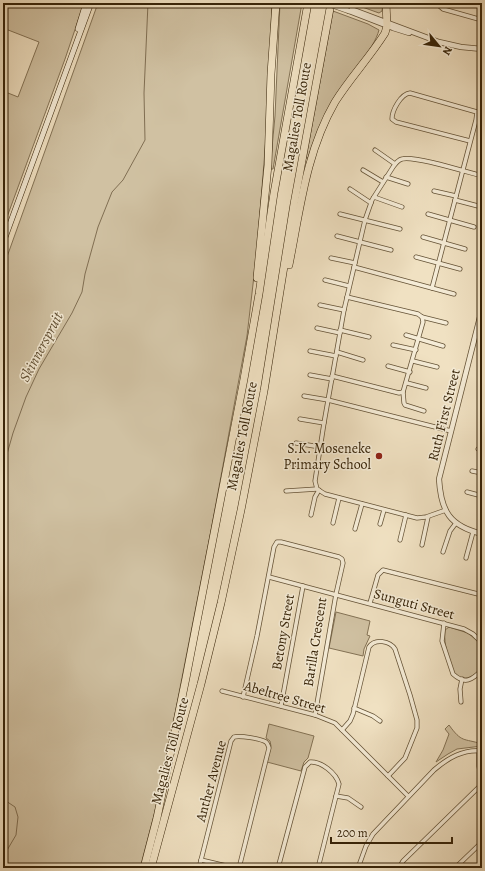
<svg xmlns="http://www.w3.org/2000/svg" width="485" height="871" font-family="Alegreya,serif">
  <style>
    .green { fill: #d0c1a2; stroke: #837255 }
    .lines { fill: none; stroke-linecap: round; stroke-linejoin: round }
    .stream { stroke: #806e52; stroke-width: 1 }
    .minor-casing { stroke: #645236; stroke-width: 5 }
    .tertiary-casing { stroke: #645236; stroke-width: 6 }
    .secondary-casing { stroke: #362308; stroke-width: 6 }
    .motorway-casing { stroke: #362308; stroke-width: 8 }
    .minor { stroke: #f5ecd7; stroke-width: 3.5 }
    .tertiary { stroke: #f5ecd7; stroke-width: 4.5 }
    .secondary { stroke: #f5ecd7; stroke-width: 5 }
    .motorway { stroke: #f0e1c2; stroke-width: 7 }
    .tertiary-bridge-casing { stroke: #645236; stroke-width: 6; stroke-linecap: butt }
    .tertiary-bridge { stroke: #f5ecd7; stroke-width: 4.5 }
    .poi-dot { fill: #8f2418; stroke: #f5ecd7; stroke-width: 1.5 }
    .labels { text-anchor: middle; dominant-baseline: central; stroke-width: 3; stroke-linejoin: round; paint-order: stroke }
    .street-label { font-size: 14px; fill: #362308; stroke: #f5ecd7 }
    .poi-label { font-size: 14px; fill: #362308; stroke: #f5ecd7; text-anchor: end }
    .water-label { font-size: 15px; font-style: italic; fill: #614f33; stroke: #f5ecd7 }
  </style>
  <rect width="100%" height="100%" fill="#f0e1c2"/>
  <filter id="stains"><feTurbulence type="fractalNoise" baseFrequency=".005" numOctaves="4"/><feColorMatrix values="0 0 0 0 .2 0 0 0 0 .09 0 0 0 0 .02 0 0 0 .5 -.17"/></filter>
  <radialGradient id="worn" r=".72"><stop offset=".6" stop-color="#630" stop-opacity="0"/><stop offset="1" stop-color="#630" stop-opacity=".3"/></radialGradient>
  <!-- green -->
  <g class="green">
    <polygon points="3,3 84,3 65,59 3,228 3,91 18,97 39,42 3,28"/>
    <polygon points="98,3 272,3 267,125 257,250 247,336 211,530 166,759 155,811 140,868 3,868 3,268"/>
    <polygon points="280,3 302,3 273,169 270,169 275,116"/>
    <polygon points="351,3 383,3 382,11 379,13"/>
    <path d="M 333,11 L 368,24 L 379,30 C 374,49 351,74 339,91 C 326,111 315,136 308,158 L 306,158 Z"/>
    <polygon points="336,612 370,621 367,635 370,636 364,649 363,656 329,648"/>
    <path d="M 449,627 L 468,633 L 482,645 L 482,668 C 475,675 464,684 455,673 C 451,670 451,663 449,659 C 446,649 444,641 445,630 Z"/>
    <polygon points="269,724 314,736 308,758 304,762 301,771 267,762 271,746 270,741 266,738"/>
    <path d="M 449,725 C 462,743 463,738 482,744 L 482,746 L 457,749 L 448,754 L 436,762 L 443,750 L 449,734 L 445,729 Z"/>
  </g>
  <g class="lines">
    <!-- stream -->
    <g class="stream">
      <polyline points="3,578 6,541 4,528 7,508 5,469 7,454 13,433 26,397 39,369 72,313 82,292 85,274 98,227 112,192 123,180 145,140 144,93 148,3"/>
      <polyline points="3,799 15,807 18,817 16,835 6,852 3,861"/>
    </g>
    <!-- minor casing -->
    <g class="minor-casing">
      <g id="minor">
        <polyline points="436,3 443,9 482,20"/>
        <polyline points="375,150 395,164"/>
        <polyline points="363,170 383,182"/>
        <polyline points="386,177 408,184"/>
        <polyline points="350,189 371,203"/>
        <polyline points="434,191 456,196"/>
        <polyline points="374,197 402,207"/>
        <polyline points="455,200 478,206"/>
        <polyline points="340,214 400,229"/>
        <polyline points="428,214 474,227"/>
        <polyline points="337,236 391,250"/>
        <polyline points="423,237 465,249"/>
        <polyline points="416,257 460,269"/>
        <polyline points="331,258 355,263"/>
        <polyline points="354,267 454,294"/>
        <polyline points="325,280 349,286"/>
        <path d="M 432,288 L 476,120 L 477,112 L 410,93 C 401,94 392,110 392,119 L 396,122 L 470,141"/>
        <polyline points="320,305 344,310"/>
        <polyline points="422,317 446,323"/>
        <polyline points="317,328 340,333"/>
        <polyline points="340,330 369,337"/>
        <polyline points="406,335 443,346"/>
        <polyline points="393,345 416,350"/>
        <polyline points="310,351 336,356"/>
        <polyline points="337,352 363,360"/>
        <polyline points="413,361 437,367"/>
        <polyline points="388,366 410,372"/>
        <polyline points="310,375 332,379"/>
        <polyline points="332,376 399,393 403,392 423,322 422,317 418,314 347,297"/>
        <polyline points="407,383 426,388"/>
        <polyline points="403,392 404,403 405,405 424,411"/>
        <polyline points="304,396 328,400 451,431"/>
        <polyline points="300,419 324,423"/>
        <polyline points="296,443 320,447"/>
        <polyline points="478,449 482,450"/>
        <polyline points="292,464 317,468"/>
        <polyline points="472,471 482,473"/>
        <polyline points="286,491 317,489"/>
        <polyline points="467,492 482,496"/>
        <path d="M 446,510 L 426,517 L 417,518 L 325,494 L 317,489 L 315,481 L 324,423 L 344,310 L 365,220 L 372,200 L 393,167 C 395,164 398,160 402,159 C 413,155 467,172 482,176"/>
        <polyline points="311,515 315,497 319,490"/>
        <polyline points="333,523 339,498"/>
        <polyline points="380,524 384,510"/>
        <polyline points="355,529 362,504"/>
        <polyline points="480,534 482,526"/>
        <polyline points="400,540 406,515"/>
        <polyline points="422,545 428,517"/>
        <polyline points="443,552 450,531 456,523"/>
        <polyline points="466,558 473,532"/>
        <polyline points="269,577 464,629 473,634 482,643"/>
        <polyline points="370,603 378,575 383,570 482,595"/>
        <path d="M 444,623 L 442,641 L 453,674 C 465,685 472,680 482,670"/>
        <polyline points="222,691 315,715 335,723 408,796"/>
        <polyline points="243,697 257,636 274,547 277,542 281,542 339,557 342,559 343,563 336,594 315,715"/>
        <polyline points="461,702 460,689 462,679"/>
        <polyline points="281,706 303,586"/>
        <polyline points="354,708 373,716 380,721"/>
        <path d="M 342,730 L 350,721 L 353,714 L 369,647 C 375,638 390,641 395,649 L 410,695 L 417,720 L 417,728 L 405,758 L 388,776"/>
        <polyline points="479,750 479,766 482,784"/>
        <polyline points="336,796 348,798 361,807"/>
        <polyline points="201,860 235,868"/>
        <path d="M 199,868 L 231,741 L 234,737 C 240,735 261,739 266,742 C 268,744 268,745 269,748 L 239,868"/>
        <path d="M 278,868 L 305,767 L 310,762 C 321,761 336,773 339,784 L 318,868"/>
        <path d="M 358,868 L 366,846 L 373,834 L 434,770 C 448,758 463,749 482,751"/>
        <polyline points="399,868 403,861 482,784"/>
        <polyline points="455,868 482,842"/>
      </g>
    </g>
    <!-- tertiary casing -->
    <g class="tertiary-casing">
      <g id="tertiary">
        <polyline points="335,3 439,42 461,47 482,49"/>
        <polyline points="349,11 393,28 409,33"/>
        <path d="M 482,309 L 439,479 C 441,512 450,526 482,534"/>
      </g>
    </g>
    <!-- secondary casing -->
    <g class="secondary-casing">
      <g id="secondary">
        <polyline points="78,29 86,3"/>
        <polyline points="3,243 91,3"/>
      </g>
    </g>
    <!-- motorway casing -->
    <g class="motorway-casing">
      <g id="motorway">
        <path d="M 289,265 C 300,210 306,152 335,102 C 350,78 370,57 385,33 L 387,26 L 386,3"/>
        <polyline points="257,278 268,165 271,74 276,3"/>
        <polyline points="144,868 157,818 186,678 244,379 259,294 274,193 308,3"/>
        <polyline points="151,868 201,684 221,603 241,510 264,391 294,204 331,3"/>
      </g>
    </g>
    <!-- minor -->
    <use href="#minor" class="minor"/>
    <!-- tertiary -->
    <use href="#tertiary" class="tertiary"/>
    <!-- secondary -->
    <use href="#secondary" class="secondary"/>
    <!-- motorway -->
    <use href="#motorway" class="motorway"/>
    <!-- tertiary-bridge casing -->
    <g class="tertiary-bridge-casing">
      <polyline id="tertiary-bridge" points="326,3 349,11"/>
    </g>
    <!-- tertiary-bridge -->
    <use href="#tertiary-bridge" class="tertiary-bridge"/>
  </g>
  <!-- markers -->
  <circle class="poi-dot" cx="379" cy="456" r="4"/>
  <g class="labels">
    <!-- street labels -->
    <g class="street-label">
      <text transform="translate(297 117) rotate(-80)">Magalies Toll Route</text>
      <text transform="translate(444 415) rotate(-76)">Ruth First Street</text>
      <text transform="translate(242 436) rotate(-79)">Magalies Toll Route</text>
      <text transform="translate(414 604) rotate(15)">Sunguti Street</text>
      <text transform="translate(283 632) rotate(-80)">Betony Street</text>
      <text transform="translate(315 642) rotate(-81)">Barilla Crescent</text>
      <text transform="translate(285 697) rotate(16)">Abeltree Street</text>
      <text transform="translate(170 751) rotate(-75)">Magalies Toll Route</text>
      <text transform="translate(211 781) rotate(-75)">Anther Avenue</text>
    </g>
    <!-- poi labels -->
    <g class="poi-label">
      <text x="371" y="448">S.K. Moseneke<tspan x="371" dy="16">Primary School</tspan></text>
    </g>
    <!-- water labels -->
    <g class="water-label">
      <text transform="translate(41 347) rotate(-62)">Skinnerspruit</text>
    </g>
  </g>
  <!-- margin -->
  <rect width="485" height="871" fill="none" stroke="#f0e1c2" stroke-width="16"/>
  <rect x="4" y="4" width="477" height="863" fill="none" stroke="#362308" stroke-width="2"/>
  <rect x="8" y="8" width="469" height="855" fill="none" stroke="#362308"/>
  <!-- north arrow -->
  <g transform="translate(439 46) rotate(119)" stroke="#f5ecd7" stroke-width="3" paint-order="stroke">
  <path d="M0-3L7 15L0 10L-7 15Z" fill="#362308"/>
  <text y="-6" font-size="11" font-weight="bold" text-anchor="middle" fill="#362308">N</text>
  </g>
  <!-- scale -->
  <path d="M331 837v6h121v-6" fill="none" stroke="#362308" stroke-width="2"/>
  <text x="337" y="837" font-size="12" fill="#362308" stroke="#f5ecd7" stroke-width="3" paint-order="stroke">200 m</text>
  <rect width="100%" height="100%" filter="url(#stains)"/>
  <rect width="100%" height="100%" fill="url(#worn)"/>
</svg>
